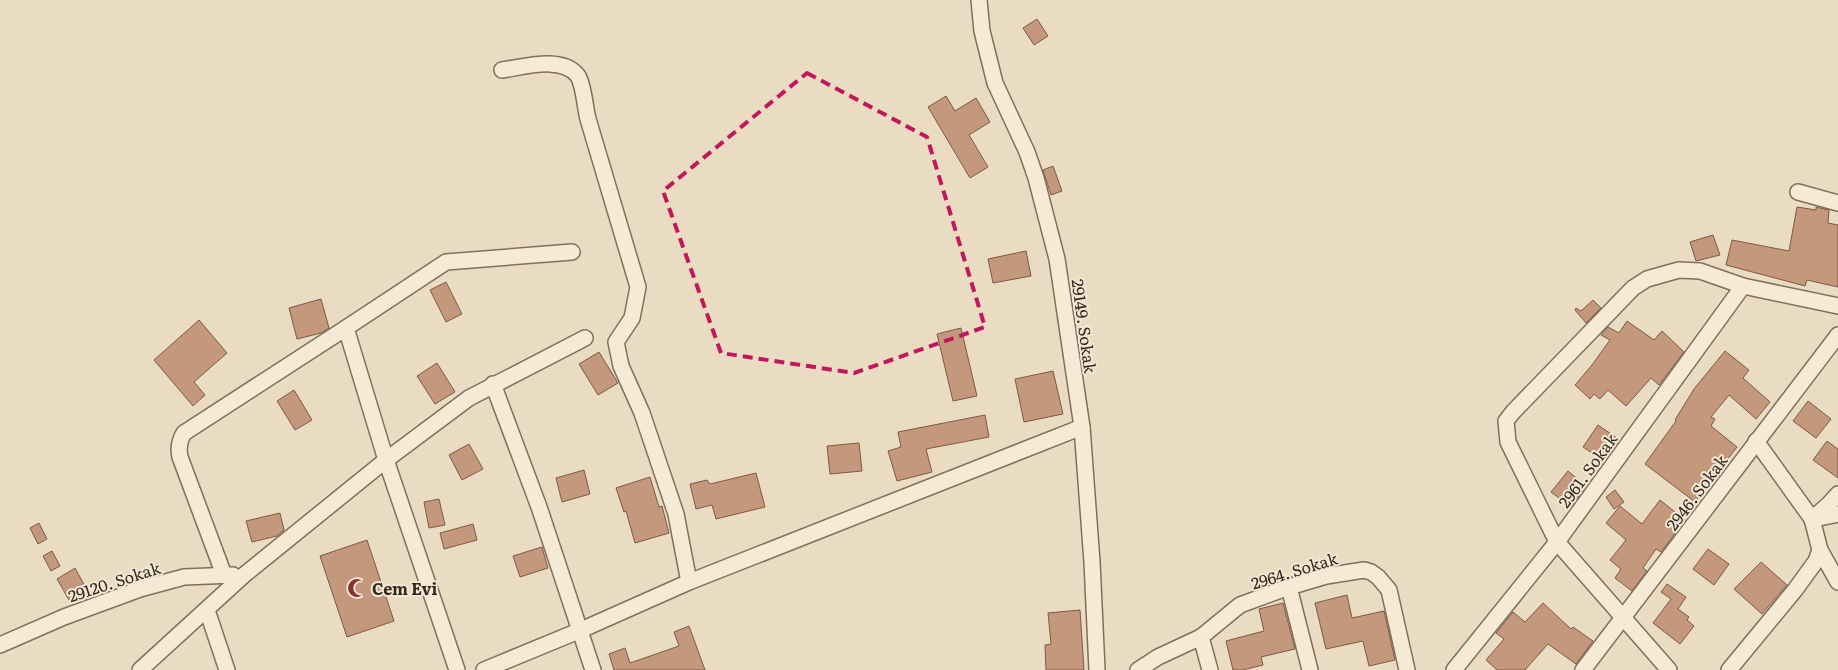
<svg xmlns="http://www.w3.org/2000/svg" width="1838" height="670" font-family="Literata,serif">
  <style>
    .building { fill: #c4987c; stroke: #7e5944 }
    .lines { fill: none; stroke-linecap: round; stroke-linejoin: round }
    .minor-casing { stroke: #816f5c; stroke-width: 18 }
    .minor { stroke: #f5ead5; stroke-width: 15 }
    .marked { fill: none; stroke: #c2185b; stroke-width: 4; stroke-dasharray: 10 6; stroke-linejoin: round }
    .labels { text-anchor: middle; dominant-baseline: central; stroke-width: 4; stroke-linejoin: round; paint-order: stroke }
    .street-label { font-size: 16px; fill: #33281e; stroke: #f1e7d2 }
    .poi-label { font-size: 16px; font-weight: bold; fill: #33281e; stroke: #f1e7d2; text-anchor: start }
  </style>
  <rect width="100%" height="100%" fill="#e9dcc3"/>
  <!-- building -->
  <g class="building">
    <polygon points="1037,19 1048,36 1034,45 1023,28"/>
    <polygon points="946,96 955,111 976,98 990,122 969,135 988,167 970,178 928,107"/>
    <polygon points="1053,166 1062,191 1051,195 1043,170"/>
    <polygon points="1797,207 1816,210 1816,207 1829,210 1828,223 1838,225 1838,287 1807,280 1805,286 1726,265 1732,240 1789,251"/>
    <polygon points="1713,235 1720,255 1696,261 1690,242"/>
    <polygon points="1026,251 1031,276 993,283 988,259"/>
    <polygon points="446,282 462,314 446,322 430,290"/>
    <polygon points="321,299 329,328 321,333 297,339 289,308"/>
    <polygon points="1593,300 1601,308 1586,323 1575,310 1576,308 1581,311"/>
    <polygon points="199,320 227,353 194,382 205,395 193,406 154,360"/>
    <polygon points="1627,321 1654,340 1662,331 1684,352 1659,385 1651,378 1626,406 1608,390 1600,399 1594,394 1590,399 1575,385 1592,365 1610,340 1601,335 1608,327 1619,333"/>
    <polygon points="961,328 977,396 953,401 937,334"/>
    <polygon points="1725,351 1749,370 1743,378 1770,402 1756,419 1729,395 1711,417 1715,419 1711,426 1737,447 1695,502 1645,464 1676,421 1675,420 1694,389"/>
    <polygon points="599,352 618,383 598,395 579,364"/>
    <polygon points="437,363 455,392 435,404 417,376"/>
    <polygon points="1053,371 1063,414 1024,422 1015,379"/>
    <polygon points="294,390 312,420 295,430 277,401"/>
    <polygon points="1808,401 1831,419 1816,438 1793,421"/>
    <polygon points="985,415 989,437 926,449 932,472 897,481 888,451 901,447 898,432"/>
    <polygon points="1598,425 1620,440 1604,461 1583,447"/>
    <polygon points="1827,441 1838,449 1838,478 1813,460"/>
    <polygon points="859,443 862,471 830,474 827,446"/>
    <polygon points="469,444 483,469 462,480 449,455"/>
    <polygon points="584,470 590,494 562,502 556,478"/>
    <polygon points="1568,471 1586,486 1571,507 1551,492"/>
    <polygon points="756,473 765,507 716,519 712,505 696,509 690,484 707,480 710,484"/>
    <polygon points="650,477 659,507 662,506 669,533 635,543 626,511 624,512 616,488"/>
    <polygon points="1615,490 1624,502 1614,509 1606,497"/>
    <polygon points="439,499 445,525 429,528 424,502"/>
    <polygon points="1660,500 1685,520 1661,552 1656,549 1643,568 1647,571 1632,591 1615,578 1621,569 1610,560 1626,540 1606,523 1620,506 1642,524"/>
    <polygon points="280,513 284,530 277,536 252,542 246,521"/>
    <polygon points="39,523 47,539 38,544 30,528"/>
    <polygon points="473,524 477,540 444,549 440,533"/>
    <polygon points="367,540 394,621 347,637 320,556"/>
    <polygon points="542,547 548,568 520,577 513,556"/>
    <polygon points="1708,549 1729,564 1714,585 1693,569"/>
    <polygon points="52,551 60,566 51,571 43,556"/>
    <polygon points="1761,562 1787,585 1762,614 1734,589"/>
    <polygon points="75,568 87,590 69,600 57,579"/>
    <polygon points="1667,584 1686,597 1678,609 1689,617 1687,620 1694,626 1680,644 1653,623 1671,599 1661,592"/>
    <polygon points="1347,595 1352,618 1384,611 1395,660 1369,666 1363,641 1326,649 1315,603"/>
    <polygon points="1283,603 1295,649 1261,657 1263,665 1243,670 1233,670 1226,641 1264,631 1259,609"/>
    <polygon points="1543,603 1571,629 1573,627 1593,641 1576,664 1548,644 1525,670 1497,670 1486,660 1504,639 1496,633 1513,612 1525,622"/>
    <polygon points="1080,610 1084,670 1046,670 1045,645 1051,644 1048,613"/>
    <polygon points="689,626 705,670 614,670 609,654 625,648 630,663 679,646 674,632"/>
  </g>
  <g class="lines">
    <!-- minor casing -->
    <g class="minor-casing">
      <g id="minor">
        <polyline points="979,0 982,31 995,83 1027,152 1036,178 1057,259 1082,427 1092,562 1097,670"/>
        <path d="M 502,70 C 523,67 563,55 578,76 C 584,86 585,108 588,119 L 638,287 L 632,318 L 616,342 L 621,366 L 642,413 L 676,514 L 689,582"/>
        <polyline points="1798,192 1838,203"/>
        <polyline points="493,384 539,507 593,670"/>
        <polyline points="1756,441 1812,519 1820,550 1838,582"/>
        <polyline points="1812,519 1828,505 1838,494"/>
        <polyline points="1814,519 1838,514"/>
        <path d="M 224,575 L 180,457 C 178,448 179,441 184,433 L 346,328"/>
        <polyline points="1289,587 1310,670"/>
        <polyline points="207,610 227,670"/>
        <polyline points="1201,637 1210,670"/>
        <polyline points="0,645 64,617 140,589 184,577 233,575"/>
        <polyline points="140,670 244,575 386,460 469,398 585,338"/>
        <polyline points="457,670 386,460 346,328 446,262 572,252"/>
        <polyline points="484,670 581,630 689,582 1082,427"/>
        <polyline points="1138,670 1158,657 1201,637 1240,605 1289,587 1326,576 1364,570 1371,572 1378,577 1389,590 1407,670"/>
        <polyline points="1454,670 1557,542 1743,286"/>
        <polyline points="1583,670 1838,335"/>
        <polyline points="1669,670 1557,542 1508,442 1506,421 1513,412 1633,288 1647,279 1661,275 1679,270 1700,271 1743,286 1838,306"/>
        <polyline points="1729,670 1795,590 1816,561 1820,550"/>
      </g>
    </g>
    <!-- minor -->
    <use href="#minor" class="minor"/>
  </g>
  <!-- marked area -->
  <path class="marked" d="M 807,73 L 927,137 L 985,327 L 854,373 L 721,353 L 663,191 Z"/>
  <!-- icons -->
  <defs>
    <g id="mosque-bare" transform="scale(1.5)"><path d="M3.5-4.9A6 6 0 1 0 3.5 4.9A5 5 0 1 1 3.5-4.9Z" fill="#8a3235" stroke="#f1e7d2" stroke-width="2.5" paint-order="stroke"/></g>
  </defs>
  <g fill-rule="evenodd">
    <use href="#mosque-bare" x="357" y="588"/>
  </g>
  <g class="labels">
    <!-- street labels -->
    <g class="street-label">
      <text transform="translate(1085 326) rotate(82)">29149. Sokak</text>
      <text transform="translate(1587 470) rotate(-54)">2961. Sokak</text>
      <text transform="translate(1696 492) rotate(-53)">2946. Sokak</text>
      <text transform="translate(1294 570) rotate(-17)">2964. Sokak</text>
      <text transform="translate(114 581) rotate(-18)">29120. Sokak</text>
    </g>
    <!-- poi labels -->
    <g class="poi-label">
      <text x="372" y="588">Cem Evi</text>
    </g>
  </g>
</svg>
